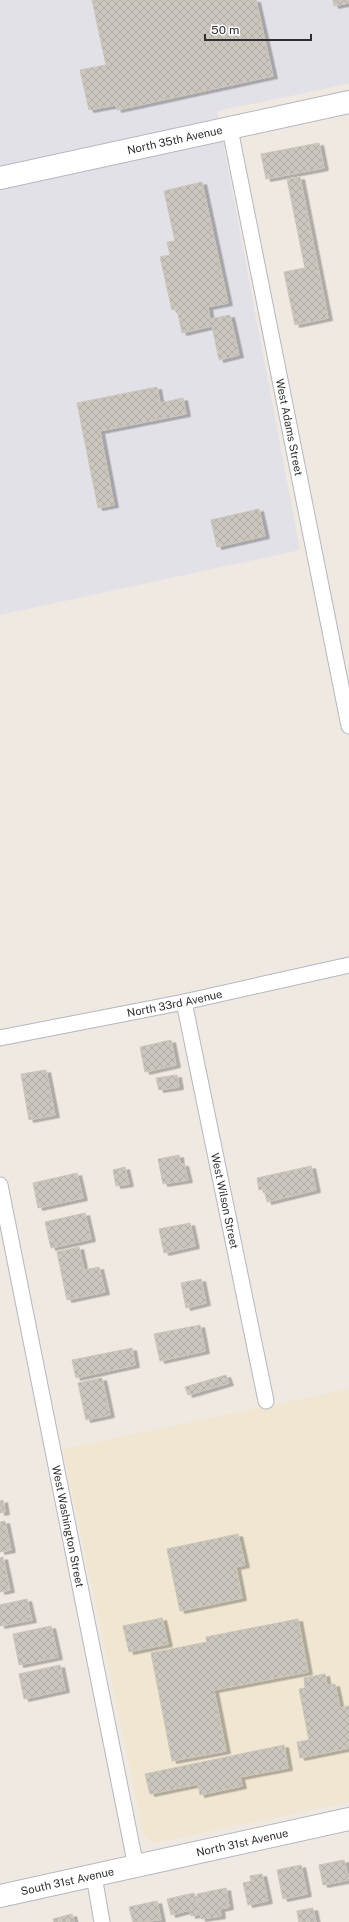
<svg xmlns="http://www.w3.org/2000/svg" width="349" height="1922" font-family="'Public Sans',sans-serif">
  <style>
    .industrial { fill: #e3e1e8 }
    .education { fill: #f0e6d1 }
    .building { fill: url(#building-cross-hatch); stroke: #cbc5ba; filter: url(#shadow) }
    .lines { fill: none; stroke-linecap: round; stroke-linejoin: round }
    .street-casing { stroke: #b4b7c1; stroke-width: 17 }
    .secondary-casing { stroke: #b4b7c1; stroke-width: 24 }
    .street { stroke: #fff; stroke-width: 15 }
    .secondary { stroke: #fff; stroke-width: 22 }
    .labels { text-anchor: middle; dominant-baseline: central; stroke-width: 3; stroke-linejoin: round; paint-order: stroke }
    .street-label { font-size: 11px; fill: #2e2e2e; stroke: #fff }
  </style>
  <defs>
    <pattern id="building-cross-hatch" width="8" height="8" patternUnits="userSpaceOnUse"><rect width="8" height="8" fill="#cbc7bf"/><path d="M0 0l8 8M0 8l8-8" fill="none" stroke="#afaba4"/></pattern>
    <filter id="shadow"><feDropShadow dx="4.5" dy="2.5" stdDeviation="0" flood-color="#0004"/></filter>
  </defs>
  <rect width="100%" height="100%" fill="#efe9e1"/>
  <!-- industrial -->
  <polygon class="industrial" points="0,0 349,0 349,84 217,111 300,550 0,615"/>
  <!-- education -->
  <polygon class="education" points="349,1389 349,1802 154,1843 144,1835 63,1449"/>
  <!-- building -->
  <g class="building">
    <polygon points="92,0 256,0 273,76 117,110 116,105 89,110 80,70 106,65"/>
    <polygon points="333,0 349,0 349,3 334,6"/>
    <polygon points="319,143 324,168 266,179 261,154"/>
    <polygon points="300,177 328,318 295,325 284,272 305,268 287,179"/>
    <polygon points="202,182 228,303 208,307 210,319 230,315 239,355 219,360 212,326 182,333 177,309 172,310 160,257 170,255 167,242 175,241 164,191"/>
    <polygon points="157,387 160,403 183,398 186,414 100,431 114,505 98,508 77,403"/>
    <polygon points="259,509 265,536 217,547 211,520"/>
    <polygon points="171,1040 176,1065 145,1072 140,1047"/>
    <polygon points="46,1070 55,1115 29,1120 21,1074"/>
    <polygon points="177,1075 179,1087 159,1090 156,1078"/>
    <polygon points="179,1155 180,1164 184,1164 188,1180 163,1184 158,1159"/>
    <polygon points="311,1166 316,1190 267,1202 264,1189 259,1190 257,1178"/>
    <polygon points="125,1167 129,1184 116,1186 113,1170"/>
    <polygon points="77,1173 83,1198 38,1208 33,1183"/>
    <polygon points="85,1213 91,1239 51,1248 45,1222"/>
    <polygon points="190,1223 195,1246 164,1253 159,1229"/>
    <polygon points="79,1247 84,1270 99,1267 105,1292 67,1300 57,1252"/>
    <polygon points="201,1279 206,1303 186,1308 181,1283"/>
    <polygon points="200,1325 205,1351 160,1361 154,1334"/>
    <polygon points="132,1348 135,1365 76,1378 72,1360"/>
    <polygon points="226,1375 229,1383 188,1395 185,1387"/>
    <polygon points="102,1378 110,1415 86,1420 78,1383"/>
    <polygon points="3,1500 5,1512 0,1513 0,1501"/>
    <polygon points="5,1521 11,1550 0,1552 0,1522"/>
    <polygon points="238,1534 245,1565 236,1567 242,1598 180,1611 167,1549"/>
    <polygon points="3,1557 10,1590 0,1592 0,1558"/>
    <polygon points="27,1599 32,1620 0,1626 0,1605"/>
    <polygon points="162,1618 168,1644 129,1652 123,1626"/>
    <polygon points="298,1619 308,1672 214,1690 226,1751 172,1761 151,1653 207,1642 206,1637"/>
    <polygon points="51,1626 58,1657 19,1665 13,1634"/>
    <polygon points="60,1665 65,1690 24,1699 19,1674"/>
    <polygon points="325,1674 327,1685 335,1684 340,1708 349,1706 349,1748 300,1758 297,1742 309,1740 299,1689 305,1688 304,1678"/>
    <polygon points="284,1745 288,1768 240,1777 242,1786 200,1795 198,1784 150,1794 145,1774"/>
    <polygon points="344,1860 349,1880 323,1885 319,1865"/>
    <polygon points="301,1865 307,1894 283,1899 277,1870"/>
    <polygon points="262,1874 268,1901 248,1905 243,1883 251,1881 250,1876"/>
    <polygon points="226,1888 229,1907 220,1909 221,1916 201,1919 197,1894"/>
    <polygon points="194,1893 200,1914 191,1916 190,1910 171,1915 167,1899"/>
    <polygon points="157,1901 161,1920 133,1922 129,1907"/>
    <polygon points="313,1908 316,1922 299,1922 297,1911"/>
    <polygon points="72,1914 74,1922 54,1922 53,1919"/>
  </g>
  <g class="lines">
    <!-- street casing -->
    <g class="street-casing">
      <g id="street">
        <path id="s1" d="M 230,129 L 349,726"/>
        <path id="s2" d="M 184,1002 L 266,1401"/>
        <path id="s3" d="M 0,1038 L 184,1002 L 349,965"/>
        <path id="s4" d="M 0,1185 L 136,1867"/>
        <polyline points="94,1876 102,1922"/>
      </g>
    </g>
    <!-- secondary casing -->
    <g class="secondary-casing">
      <g id="secondary">
        <path id="s5" d="M 0,178 L 349,102"/>
        <path id="s6" d="M 0,1896 L 349,1819"/>
      </g>
    </g>
    <!-- street -->
    <use href="#street" class="street"/>
    <!-- secondary -->
    <use href="#secondary" class="secondary"/>
  </g>
  <g class="labels">
    <!-- street labels -->
    <g class="street-label">
      <text stroke="none"><textPath href="#s5" startOffset="179">North 35th Avenue</textPath></text>
      <text stroke="none"><textPath href="#s1" startOffset="304">West Adams Street</textPath></text>
      <text stroke="none"><textPath href="#s3" startOffset="178">North 33rd Avenue</textPath></text>
      <text stroke="none"><textPath href="#s2" startOffset="203">West Wilson Street</textPath></text>
      <text stroke="none"><textPath href="#s4" startOffset="348">West Washington Street</textPath></text>
      <text stroke="none"><textPath href="#s6" startOffset="248">North 31st Avenue</textPath></text>
      <text stroke="none"><textPath href="#s6" startOffset="69">South 31st Avenue</textPath></text>
    </g>
  </g>
  <!-- scale -->
  <path d="M205 34v6h106v-6" fill="none" stroke="#2e2e2e" stroke-width="2"/>
  <text x="211" y="34" font-size="12" fill="#2e2e2e" stroke="#ffffff" stroke-width="3" paint-order="stroke">50 m</text>
</svg>
